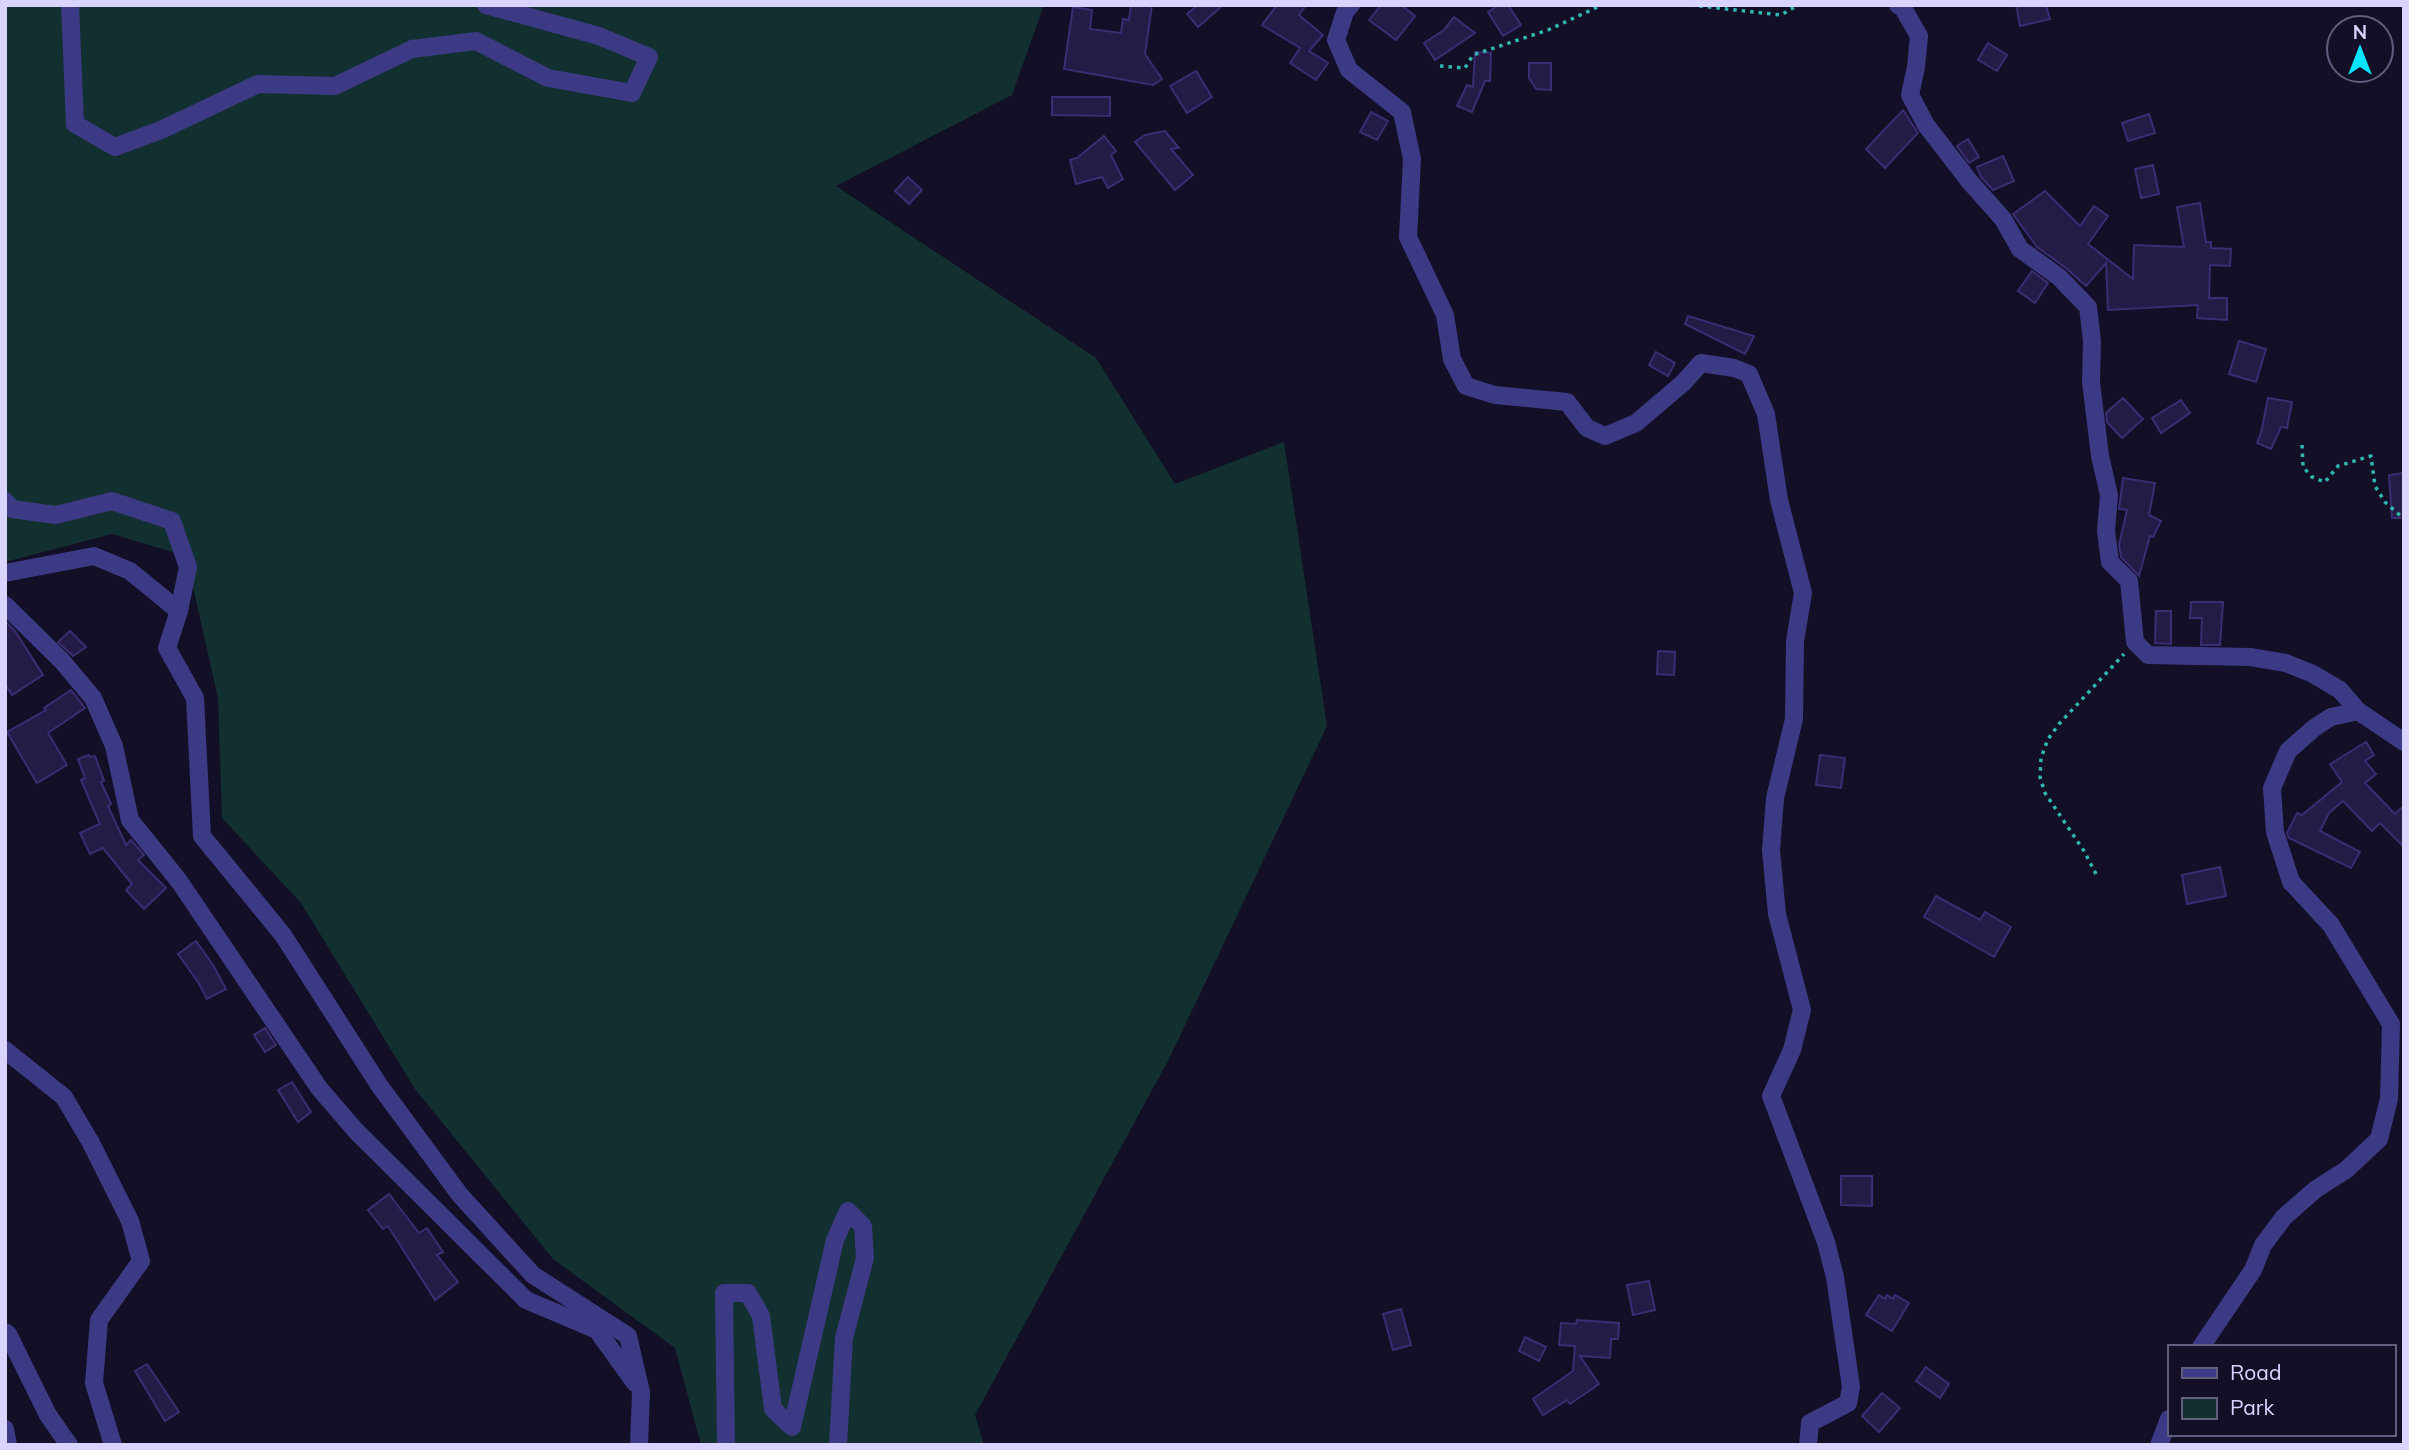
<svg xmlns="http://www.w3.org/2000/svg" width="2409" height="1450" font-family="Mulish,sans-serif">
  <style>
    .green { fill: #12302f }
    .building { fill: #241b47; stroke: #3b2d73; stroke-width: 2 }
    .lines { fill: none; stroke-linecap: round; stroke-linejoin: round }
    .path { stroke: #2fb8b0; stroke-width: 3.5; stroke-dasharray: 3.5 5; stroke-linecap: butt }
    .minor { stroke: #3d3a85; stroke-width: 18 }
  </style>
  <rect width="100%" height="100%" fill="#130f26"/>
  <!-- green -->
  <polygon class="green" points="5,5 1044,5 1012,95 836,186 1096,358 1175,484 1284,442 1327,726 1169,1059 975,1415 984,1445 701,1445 675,1348 553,1259 415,1089 301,903 222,818 218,698 186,556 112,534 5,562"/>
  <!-- building -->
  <g class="building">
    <polygon points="1131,5 1152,5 1145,54 1162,79 1153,85 1064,69 1073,7 1092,10 1090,29 1121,33 1123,19 1129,20"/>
    <polygon points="1198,5 1223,5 1198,27 1187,14"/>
    <polygon points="1277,5 1306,5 1299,15 1323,35 1309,51 1328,63 1316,80 1290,63 1300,48 1262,25"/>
    <polygon points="1381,5 1401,5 1415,16 1396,40 1369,20"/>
    <polygon points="1499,5 1508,5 1521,25 1503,36 1488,12"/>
    <polygon points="2016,5 2046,5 2050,19 2020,26"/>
    <polygon points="1454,17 1475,33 1435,60 1424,43 1444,30"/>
    <polygon points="1988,43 2007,55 1997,71 1978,60"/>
    <polygon points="1475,52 1491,53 1490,81 1485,81 1472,112 1457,106 1467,85 1473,87"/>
    <polygon points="1529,63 1551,63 1551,90 1536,89 1529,78"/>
    <polygon points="1196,71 1212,97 1187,113 1170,86"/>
    <polygon points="1052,97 1110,97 1110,116 1052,115"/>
    <polygon points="1903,110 1918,133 1885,168 1866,149"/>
    <polygon points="1371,112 1388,121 1377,140 1360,132"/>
    <polygon points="2149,114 2155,133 2128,141 2122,123"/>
    <polygon points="1165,131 1179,148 1171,149 1193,175 1175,190 1135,142 1145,135"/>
    <polygon points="1104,136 1116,151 1111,155 1123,179 1108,188 1102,177 1076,184 1070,160 1077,158"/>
    <polygon points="1968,139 1979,157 1969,163 1957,146"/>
    <polygon points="2003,156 2014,181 1993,190 1981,177 1977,167"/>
    <polygon points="2153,165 2159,194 2141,198 2135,169"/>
    <polygon points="908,177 922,190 909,204 895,191"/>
    <polygon points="2045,191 2080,226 2094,206 2108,216 2088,244 2133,279 2134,245 2184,247 2177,207 2200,203 2206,242 2211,242 2211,248 2231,249 2230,266 2210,265 2209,298 2227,298 2227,320 2197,318 2198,305 2108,310 2106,263 2086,286 2066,268 2037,247 2013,214"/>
    <polygon points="2032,271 2048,283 2035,303 2018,291"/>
    <polygon points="1688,316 1754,336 1745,354 1685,324"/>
    <polygon points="2239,341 2266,349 2256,382 2229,374"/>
    <polygon points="1656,352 1675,363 1668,376 1649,365"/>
    <polygon points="2123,398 2143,419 2122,438 2107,422 2106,413"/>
    <polygon points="2268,398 2292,402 2287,428 2281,427 2271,449 2257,443 2261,433"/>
    <polygon points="2181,400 2190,413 2161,433 2152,418"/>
    <polygon points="2404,473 2404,518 2392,518 2389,475"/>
    <polygon points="2123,478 2155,483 2149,515 2161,521 2153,537 2150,536 2139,576 2121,557 2119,545 2127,510 2119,509"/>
    <polygon points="2191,602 2223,602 2220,645 2201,645 2202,618 2190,618"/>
    <polygon points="2156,611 2171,611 2171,644 2155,643"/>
    <polygon points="5,621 15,631 43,675 12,695 5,684"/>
    <polygon points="70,631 86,647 73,656 58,642"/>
    <polygon points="1658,651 1675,652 1674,675 1657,674"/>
    <polygon points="71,690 85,708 48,733 67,765 37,783 7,732 46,710 44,708"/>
    <polygon points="2366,742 2374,755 2365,761 2376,774 2365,783 2395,814 2404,806 2404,847 2380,823 2372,831 2343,801 2329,813 2320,831 2360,852 2351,868 2289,838 2287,833 2297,813 2302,815 2342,782 2330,764"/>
    <polygon points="89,755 90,757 95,756 104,781 101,782 111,804 108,806 126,845 131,840 144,855 138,860 166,888 144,909 126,890 132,884 103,848 90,854 80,833 100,824 81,780 85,778 78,759"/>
    <polygon points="1820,755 1845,758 1841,788 1816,785"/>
    <polygon points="2220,867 2226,896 2187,904 2182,875"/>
    <polygon points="1936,896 1980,920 1985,912 2011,927 1994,957 1924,917"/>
    <polygon points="196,941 213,965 226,989 207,999 198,982 178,954"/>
    <polygon points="265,1028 276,1045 265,1052 254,1035"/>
    <polygon points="292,1082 311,1112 298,1122 278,1090"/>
    <polygon points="1841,1176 1872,1176 1872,1206 1841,1205"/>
    <polygon points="389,1194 419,1233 427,1228 443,1252 437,1255 458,1282 435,1300 388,1226 383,1229 368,1210"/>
    <polygon points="1649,1281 1655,1310 1633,1315 1627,1285"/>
    <polygon points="1879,1295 1885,1299 1887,1295 1893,1299 1895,1295 1909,1303 1892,1331 1866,1315"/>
    <polygon points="1401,1309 1411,1345 1393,1350 1383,1314"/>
    <polygon points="1577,1320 1619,1323 1618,1339 1611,1339 1610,1358 1580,1356 1599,1384 1570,1404 1567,1400 1543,1415 1533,1399 1573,1371 1575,1346 1559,1345 1561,1323 1576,1324"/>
    <polygon points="1525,1337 1546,1347 1539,1361 1519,1351"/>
    <polygon points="147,1364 179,1412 165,1421 135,1371"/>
    <polygon points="1926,1367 1949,1384 1940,1398 1916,1381"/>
    <polygon points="1882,1393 1900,1408 1879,1432 1862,1416"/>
  </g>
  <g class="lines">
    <!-- path -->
    <g class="path">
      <polyline points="1691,5 1781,15 1798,5"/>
      <polyline points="1440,66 1465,68 1473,55 1548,30 1602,5"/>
      <polyline points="2302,445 2303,467 2312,477 2325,482 2338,466 2371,456 2375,486 2385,502 2404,519"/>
      <polyline points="2096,874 2084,851 2045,793 2040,777 2041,758 2048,739 2059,724 2124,654"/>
    </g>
    <!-- minor -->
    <g class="minor">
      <polyline points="70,5 75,124 115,147 161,130 258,84 335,86 412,49 476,41 548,78 632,93 649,57 599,36 486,5"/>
      <polyline points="1351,5 1345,12 1336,40 1349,70 1402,112 1412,159 1408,237 1445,315 1452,359 1466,386 1495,395 1567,402 1587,428 1605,436 1636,423 1683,383 1701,363 1734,368 1749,374 1766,414 1779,500 1803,593 1795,641 1794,719 1775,798 1771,850 1777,914 1802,1010 1792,1050 1771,1096 1826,1242 1835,1277 1851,1387 1848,1403 1810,1423 1808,1445"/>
      <polyline points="1898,5 1903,8 1919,36 1916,67 1910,95 1926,125 1970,182 2003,219 2020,249 2059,277 2088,307 2092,341 2091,382 2100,456 2109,495 2106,531 2110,562 2129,581 2135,642 2148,655 2250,657 2286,663 2313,674 2340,690 2358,711 2404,742"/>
      <polyline points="5,501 12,509 56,515 112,501 172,521 188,567 179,611 167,648 195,698 202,836 283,935 379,1085 460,1195 533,1275 628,1336 641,1392 639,1445"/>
      <polyline points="5,573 94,556 130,571 179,611"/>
      <polyline points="5,605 62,661 93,698 114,746 130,820 179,881 319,1088 356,1131 526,1300 597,1330 635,1383"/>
      <polyline points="5,1050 64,1097 91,1143 130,1221 141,1261 99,1320 94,1383 113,1445"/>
      <polyline points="5,1332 8,1334 48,1415 69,1445"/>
      <polyline points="2201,1347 2253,1270 2263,1245 2284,1217 2316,1189 2346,1170 2379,1139 2389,1099 2391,1024 2331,925 2291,882 2275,832 2272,788 2288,751 2314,728 2331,717 2358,711"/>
      <polyline points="5,1429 8,1445"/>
      <polyline points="726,1445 724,1293 748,1293 761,1316 773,1409 792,1427 835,1240 848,1211 863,1226 865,1258 844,1338 838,1445"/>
      <polyline points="2159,1445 2169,1419"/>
    </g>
  </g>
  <!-- border -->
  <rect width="2409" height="1450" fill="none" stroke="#d9d4ff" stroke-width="14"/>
  <!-- legend -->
  <rect x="2168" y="1345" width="228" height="91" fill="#130f26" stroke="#625e7d" stroke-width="2"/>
  <rect x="2182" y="1368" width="35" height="10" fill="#3d3a85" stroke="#625e7d" stroke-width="2"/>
  <text x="2230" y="1380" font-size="21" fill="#d9d4ff">Road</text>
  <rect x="2182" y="1398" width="35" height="21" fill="#12302f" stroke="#625e7d" stroke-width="2"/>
  <text x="2230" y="1415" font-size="21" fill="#d9d4ff">Park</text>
  <!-- north arrow -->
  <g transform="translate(2360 49)"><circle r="33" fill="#130f26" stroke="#625e7d" stroke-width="2"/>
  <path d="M0-5L12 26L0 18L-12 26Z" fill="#00e5ff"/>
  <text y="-10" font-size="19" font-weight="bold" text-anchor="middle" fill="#d9d4ff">N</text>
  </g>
</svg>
